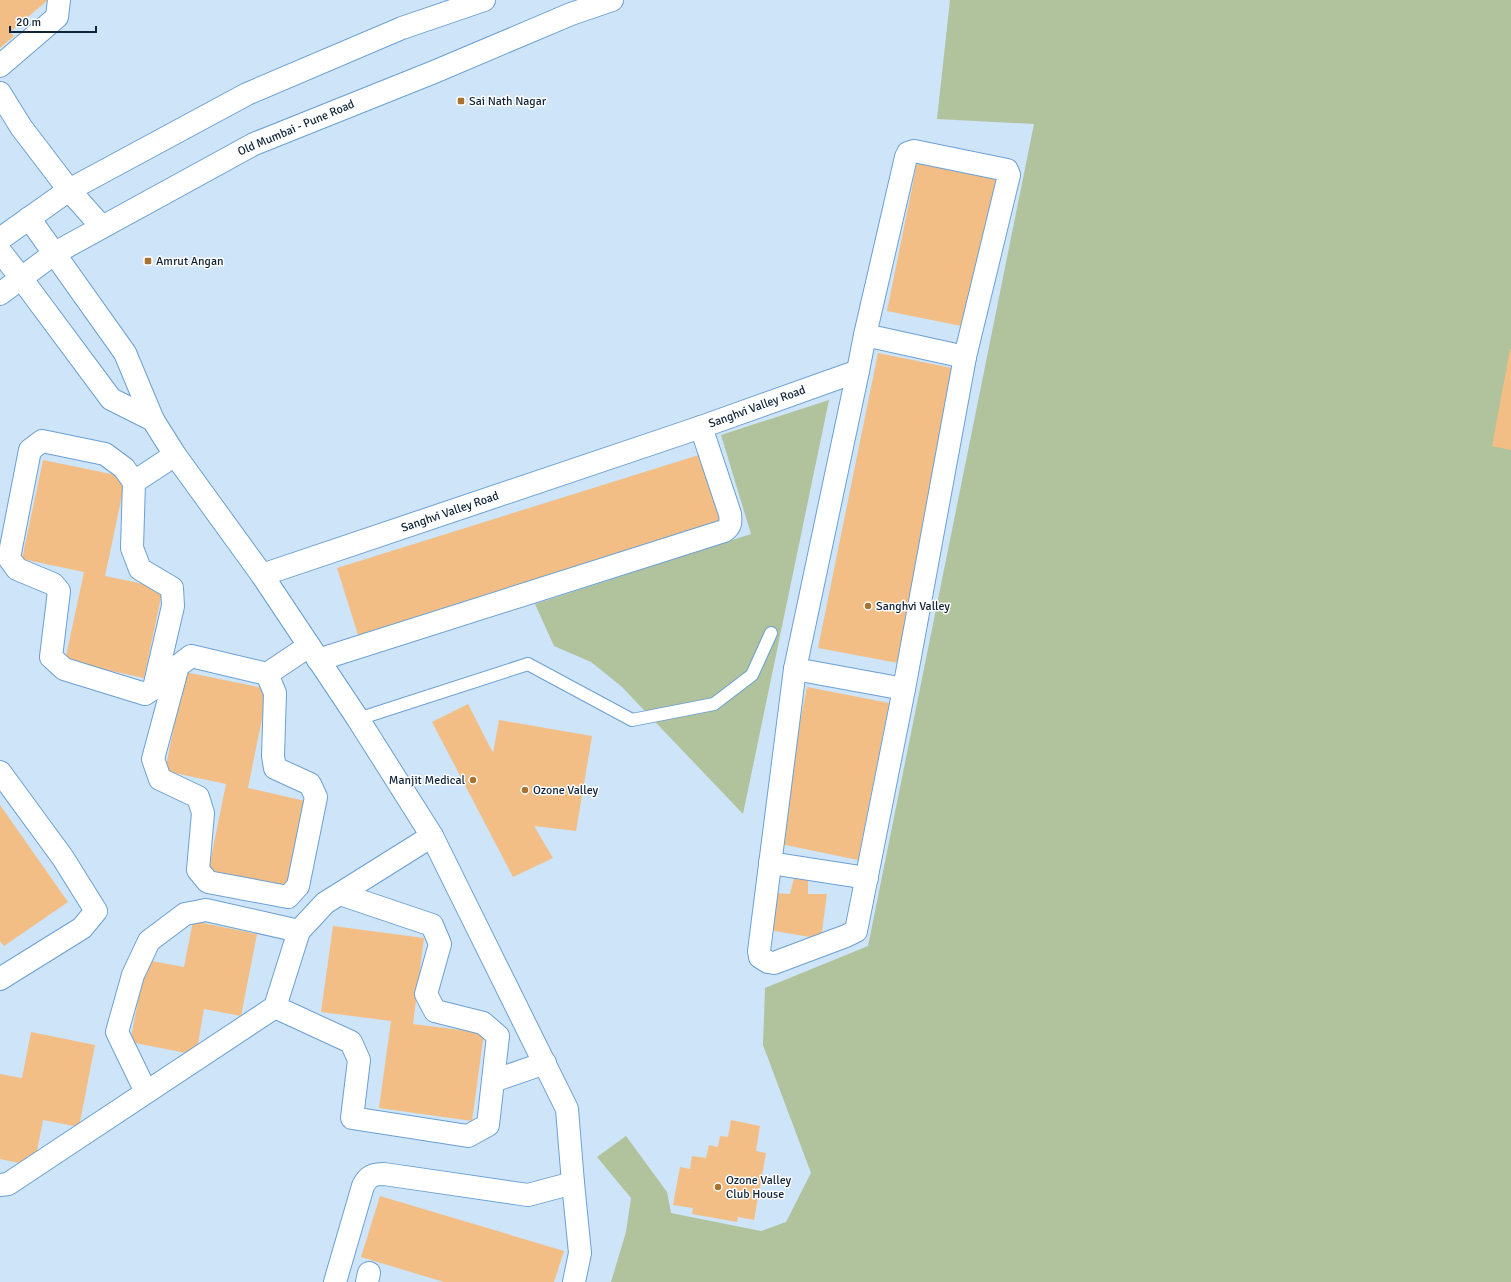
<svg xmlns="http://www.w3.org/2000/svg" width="1511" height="1282" font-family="Signika,sans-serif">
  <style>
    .green { fill: #b0c39c }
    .building { fill: #f2be86 }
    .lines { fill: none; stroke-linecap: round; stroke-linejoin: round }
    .service-casing { stroke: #6ba0d2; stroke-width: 14 }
    .minor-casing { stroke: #6ba0d2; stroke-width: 24 }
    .secondary-casing { stroke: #6ba0d2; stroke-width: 24 }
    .service { stroke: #fff; stroke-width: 12 }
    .minor { stroke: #fff; stroke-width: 22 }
    .secondary { stroke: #fff; stroke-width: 22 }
    .poi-dot { fill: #a9722e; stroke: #fff; stroke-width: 1.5 }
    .labels { text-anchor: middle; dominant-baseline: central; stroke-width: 3; stroke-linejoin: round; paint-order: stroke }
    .poi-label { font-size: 12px; fill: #0f2438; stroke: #fff; text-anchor: start }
    .street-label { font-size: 12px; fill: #0f2438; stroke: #fff }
  </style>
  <rect width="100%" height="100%" fill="#cee4f9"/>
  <!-- green -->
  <g class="green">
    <polygon points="950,0 1511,0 1511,1282 611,1282 626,1232 631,1198 597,1157 626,1136 667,1192 671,1213 761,1231 786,1222 811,1173 763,1045 765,988 868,946 1034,124 937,119"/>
    <polygon points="829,400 743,814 621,686 591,662 554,646 535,604 751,534 721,435"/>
  </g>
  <!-- building -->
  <g class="building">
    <polygon points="0,0 48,0 10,32 14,36 0,48"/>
    <polygon points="918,158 1002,175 971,328 887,311"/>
    <polygon points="1510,349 1511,349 1511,450 1492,446"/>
    <polygon points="878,353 957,369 898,663 818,648"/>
    <polygon points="702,454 723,521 358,635 337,568"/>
    <polygon points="43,460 126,477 105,576 163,588 144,678 65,661 84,572 22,559"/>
    <polygon points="185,672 268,689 248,788 305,801 286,890 208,873 226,784 165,771"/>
    <polygon points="807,687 889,703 858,860 776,843"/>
    <polygon points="468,704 493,753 499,720 592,736 576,831 534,826 553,858 513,877 432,722"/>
    <polygon points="0,805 68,902 4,946 0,941"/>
    <polygon points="794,878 808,878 808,894 827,894 821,939 769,930 775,893 790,894"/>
    <polygon points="193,921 257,934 241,1016 204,1009 196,1055 130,1042 146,960 184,967"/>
    <polygon points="333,926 424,938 413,1024 484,1033 472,1121 379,1108 391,1021 321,1012"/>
    <polygon points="31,1032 95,1045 79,1127 43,1120 34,1166 0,1159 0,1074 22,1078"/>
    <polygon points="731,1120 760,1126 756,1151 766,1153 754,1220 738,1217 737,1222 692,1214 693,1208 673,1205 680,1167 690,1169 692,1156 706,1158 709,1145 718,1147 720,1136 728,1137"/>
    <polygon points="380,1196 564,1251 554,1282 444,1282 361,1257"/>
  </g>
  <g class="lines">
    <!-- service casing -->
    <g class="service-casing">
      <polyline id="service" points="358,719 528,664 632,720 714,704 752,675 771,633"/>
    </g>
    <!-- minor casing -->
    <g class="minor-casing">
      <g id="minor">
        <polyline points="0,66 57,17 59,0"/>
        <polyline points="0,93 21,127 69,190 102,227"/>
        <polyline points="0,251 21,278 111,399 153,420 125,353 29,218"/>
        <polyline points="858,371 865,335 965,357"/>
        <path d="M 153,420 L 175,455 L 262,575 L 358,719 L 432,836 L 567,1109 L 573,1183 L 528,1195 L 384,1174 C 373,1174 368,1176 363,1186 L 335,1282"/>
        <polyline points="134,482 124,468 105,454 42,441 30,450 9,558 17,569 53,584 59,591 51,657 64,669 145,694 154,688 173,606 172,588 140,569 132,548 134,482 175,455"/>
        <polyline points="262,575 701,427 858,371 795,669 904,689"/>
        <path d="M 318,660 L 724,531 C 731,526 731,522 730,514 L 701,427"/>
        <polyline points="795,669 759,951 760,957 768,962 774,963 846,936 856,931 904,689 965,357 1009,175 1007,170 914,151 908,153 906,157 865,335"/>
        <polyline points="267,674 191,656 178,666 153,759 160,779 198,797 203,813 198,870 208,882 288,897 298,886 316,797 310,784 275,768 273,756 275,693 267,674 309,646"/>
        <polyline points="0,772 63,858 96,911 82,928 0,979"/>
        <polyline points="770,863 867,878"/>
        <polyline points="275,1007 351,1042 359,1060 352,1118 468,1136 488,1125 498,1036 483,1023 435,1011 426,994 440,944 432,925 340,894"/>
        <polyline points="493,1081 545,1063"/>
        <polyline points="146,1092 117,1032 133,975 149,941 185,914 206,910 299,931"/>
        <polyline points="573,1183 580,1253 574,1282"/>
        <polyline points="0,1185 8,1184 275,1007 299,931 325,903 432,836"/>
        <polyline points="367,1282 369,1273"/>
      </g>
    </g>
    <!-- secondary casing -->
    <g class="secondary-casing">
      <g id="secondary">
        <polyline points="0,239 69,190 247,94 402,28 484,0"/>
        <polyline points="0,294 55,253 254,144 434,72 571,14 612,0"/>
      </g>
    </g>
    <!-- service -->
    <use href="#service" class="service"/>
    <!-- minor -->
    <use href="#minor" class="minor"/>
    <!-- secondary -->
    <use href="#secondary" class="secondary"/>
  </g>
  <!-- markers -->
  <g class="poi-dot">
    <rect x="457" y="97" width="8" height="8" rx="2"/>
    <rect x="144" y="257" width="8" height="8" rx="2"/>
    <circle cx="868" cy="606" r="4"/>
    <circle cx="473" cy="780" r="4"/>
    <circle cx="525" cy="790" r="4"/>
    <circle cx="718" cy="1187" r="4"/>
  </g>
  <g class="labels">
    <!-- poi labels -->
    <g class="poi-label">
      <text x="469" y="101">Sai Nath Nagar</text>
      <text x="156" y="261">Amrut Angan</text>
      <text x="876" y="606">Sanghvi Valley</text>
      <text x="465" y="780" text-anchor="end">Manjit Medical</text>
      <text x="533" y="790">Ozone Valley</text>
      <text x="726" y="1180">Ozone Valley<tspan x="726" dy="14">Club House</tspan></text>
    </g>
    <!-- street labels -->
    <g class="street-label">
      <text transform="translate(296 128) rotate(-23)">Old Mumbai - Pune Road</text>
      <text transform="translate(757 407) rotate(-20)">Sanghvi Valley Road</text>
      <text transform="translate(450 512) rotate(-19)">Sanghvi Valley Road</text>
    </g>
  </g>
  <!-- scale -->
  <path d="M10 26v6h86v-6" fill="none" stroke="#0f2438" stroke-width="2"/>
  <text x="16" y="26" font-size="12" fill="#0f2438" stroke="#ffffff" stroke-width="3" paint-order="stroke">20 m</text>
</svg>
